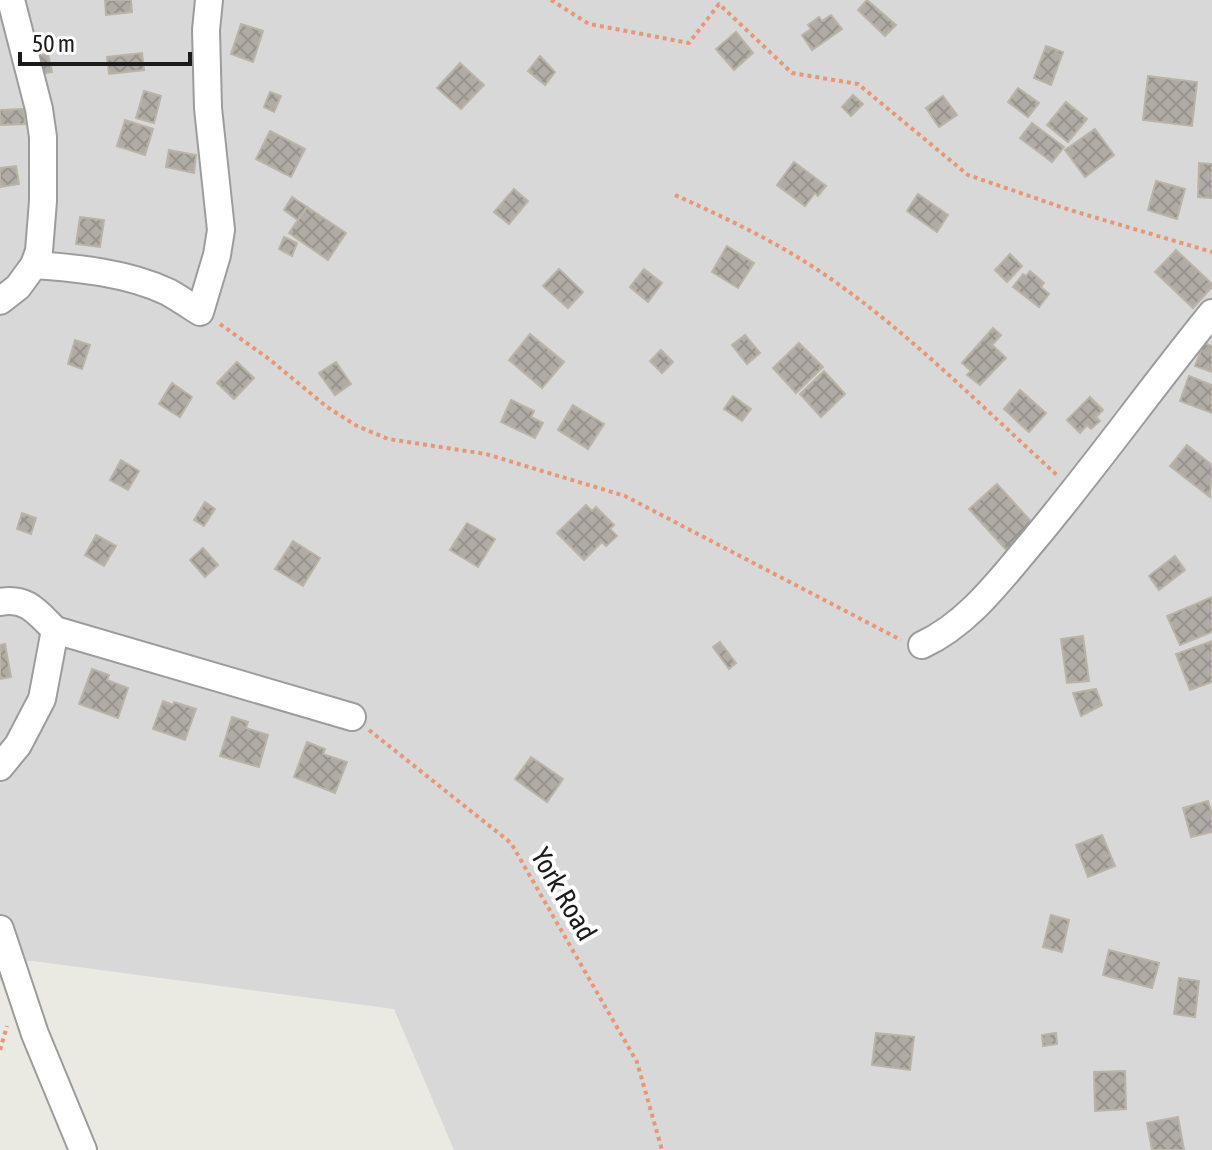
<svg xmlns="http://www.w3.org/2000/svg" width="1212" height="1150" font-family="'Asap Condensed',sans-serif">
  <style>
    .residential { fill: #d9d8d8 }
    .building { fill: url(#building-cross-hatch); stroke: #bbb3a6; stroke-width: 2 }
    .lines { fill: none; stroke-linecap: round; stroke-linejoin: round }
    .minor-casing { stroke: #9c9c9c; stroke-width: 30 }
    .path { stroke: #e89776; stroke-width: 4; stroke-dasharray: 4 4; stroke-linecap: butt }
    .minor { stroke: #fff; stroke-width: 26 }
    .labels { text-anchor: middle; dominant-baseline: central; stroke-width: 8; stroke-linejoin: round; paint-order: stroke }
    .street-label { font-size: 28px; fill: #1b1b1b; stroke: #fff }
  </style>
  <defs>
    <pattern id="building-cross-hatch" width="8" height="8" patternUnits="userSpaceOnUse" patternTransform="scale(2)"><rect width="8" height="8" fill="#b0aca5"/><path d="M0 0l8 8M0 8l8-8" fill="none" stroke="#97938d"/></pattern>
  </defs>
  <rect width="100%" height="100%" fill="#ebeae2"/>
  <!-- residential -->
  <polygon class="residential" points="0,0 1212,0 1212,1150 454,1150 394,1009 33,961 13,962 0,982"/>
  <!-- building -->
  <g class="building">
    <polygon points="105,0 131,0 132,12 106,15"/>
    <polygon points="867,0 896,25 885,36 858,10"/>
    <polygon points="831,15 842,29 812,50 802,35 811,29 808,25 819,17 822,21"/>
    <polygon points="241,24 263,31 253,62 231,54"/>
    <polygon points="736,32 753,53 734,70 716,49"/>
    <polygon points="1046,46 1063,52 1051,85 1034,78"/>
    <polygon points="142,53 144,70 109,74 107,57"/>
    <polygon points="48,54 52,72 40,74 37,56"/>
    <polygon points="540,56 555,72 545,85 528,71"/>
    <polygon points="460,63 484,85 461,109 437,88"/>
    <polygon points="1148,76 1197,82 1192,126 1143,120"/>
    <polygon points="1018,88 1039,103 1028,117 1008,102"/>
    <polygon points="144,91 161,96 154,123 136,118"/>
    <polygon points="270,92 281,96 274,112 264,107"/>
    <polygon points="853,95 863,104 851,116 842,107"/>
    <polygon points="943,96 957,115 939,127 926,108"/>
    <polygon points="1066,102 1087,119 1068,142 1047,125"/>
    <polygon points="24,109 25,124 0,125 0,110"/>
    <polygon points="125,120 153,129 145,155 117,146"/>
    <polygon points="1032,123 1064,147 1052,162 1020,138"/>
    <polygon points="1095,129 1114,155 1085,177 1065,150"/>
    <polygon points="270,131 305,149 291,177 256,159"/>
    <polygon points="169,150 196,155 194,173 166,167"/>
    <polygon points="794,162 826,186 818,196 815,193 805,206 777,185"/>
    <polygon points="1199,163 1212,164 1212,198 1198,197"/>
    <polygon points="16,166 19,184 0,187 0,168"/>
    <polygon points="1156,181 1185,189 1177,219 1148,210"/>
    <polygon points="514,189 528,201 509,224 494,212"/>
    <polygon points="918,194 948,215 937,232 907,211"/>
    <polygon points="292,197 307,207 298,220 284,210"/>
    <polygon points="307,207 346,233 328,260 289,233"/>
    <polygon points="80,217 104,220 100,247 76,244"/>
    <polygon points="284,237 297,243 292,256 279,249"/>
    <polygon points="727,246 754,263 738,288 712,272"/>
    <polygon points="1176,250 1212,284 1212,287 1193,308 1155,272"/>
    <polygon points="1010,254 1022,266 1007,282 995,270"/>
    <polygon points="559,269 583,292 568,308 543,286"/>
    <polygon points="644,269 662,283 648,302 630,287"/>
    <polygon points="1030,271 1044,283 1041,287 1049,294 1039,307 1013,287 1023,274 1026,276"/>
    <polygon points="993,328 1001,335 992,345 1006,358 980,385 967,375 971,371 962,363"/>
    <polygon points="530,334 564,362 542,388 509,360"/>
    <polygon points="745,335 760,353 747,364 732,345"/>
    <polygon points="75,340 90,345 82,369 68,364"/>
    <polygon points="799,343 823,367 796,393 773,368"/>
    <polygon points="1204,343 1212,346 1212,372 1195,366"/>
    <polygon points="661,350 673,362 662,373 650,361"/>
    <polygon points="237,362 254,378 234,399 217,383"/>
    <polygon points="336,362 351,384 335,395 319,373"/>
    <polygon points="824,371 845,394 821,417 800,394"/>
    <polygon points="1189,376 1212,385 1212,413 1180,401"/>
    <polygon points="172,383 192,397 180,417 159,404"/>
    <polygon points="1020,390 1046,413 1029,432 1004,409"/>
    <polygon points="733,396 751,409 742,421 724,409"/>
    <polygon points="1090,397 1103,410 1096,417 1100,421 1091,429 1087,425 1080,433 1067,420"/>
    <polygon points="511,400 534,411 531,417 543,423 535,438 501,422"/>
    <polygon points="573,405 604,424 588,449 558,430"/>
    <polygon points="1187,445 1212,465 1210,497 1170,466"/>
    <polygon points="121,460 139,471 128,490 110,480"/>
    <polygon points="997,484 1037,528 1009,553 969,509"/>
    <polygon points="205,502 215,509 204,526 194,520"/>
    <polygon points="586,505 592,511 596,507 614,525 610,529 617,536 606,546 602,542 584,560 557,533"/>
    <polygon points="22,513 36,518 31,534 17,529"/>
    <polygon points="467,523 495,539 478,567 450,550"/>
    <polygon points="96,535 116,546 104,566 85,555"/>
    <polygon points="293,541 320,558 303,586 275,569"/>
    <polygon points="203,548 218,565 205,577 190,560"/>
    <polygon points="1175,556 1185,570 1159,590 1149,576"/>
    <polygon points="1212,597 1212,632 1180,645 1167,616"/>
    <polygon points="1083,636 1089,681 1067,683 1061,639"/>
    <polygon points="1212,641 1212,682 1190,690 1176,654"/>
    <polygon points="720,642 736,663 729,669 713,647"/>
    <polygon points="5,644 11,677 0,679 0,645"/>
    <polygon points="92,669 109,675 107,680 128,688 118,718 79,704"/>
    <polygon points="1096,689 1102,705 1081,716 1073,693"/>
    <polygon points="163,701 173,705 174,702 196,709 185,740 153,729"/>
    <polygon points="232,717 248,722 246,728 268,735 259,767 220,756"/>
    <polygon points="307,742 325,749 323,754 347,762 335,793 294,777"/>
    <polygon points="531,757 563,779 547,802 515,779"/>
    <polygon points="1208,801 1212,814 1212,832 1191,837 1183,808"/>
    <polygon points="1102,835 1115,866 1088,877 1076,845"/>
    <polygon points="1051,915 1069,920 1062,952 1043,947"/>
    <polygon points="1109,950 1159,963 1152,988 1103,975"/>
    <polygon points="1179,978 1199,981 1195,1017 1174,1014"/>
    <polygon points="876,1033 914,1037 910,1070 872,1065"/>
    <polygon points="1056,1033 1057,1044 1043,1046 1042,1035"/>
    <polygon points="1125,1071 1126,1109 1095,1111 1094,1072"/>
    <polygon points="1178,1117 1184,1150 1152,1150 1147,1123"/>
  </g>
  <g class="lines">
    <!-- minor casing -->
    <g class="minor-casing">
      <g id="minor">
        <path d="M 34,265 C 78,268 128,273 168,292 C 179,298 190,306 200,312 L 217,255 L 221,230 L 208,108 L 206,30 L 209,0"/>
        <polyline points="0,301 18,287 34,265 39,251 43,201 43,137 39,109 11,0"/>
        <path d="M 0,602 C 27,597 37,612 55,630 L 352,717"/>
        <path d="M 922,645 C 968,624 1001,579 1033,541 C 1095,467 1151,388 1212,313"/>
        <polyline points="0,767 18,745 42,699 55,630"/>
        <polyline points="0,929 35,1034 83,1150"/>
      </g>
    </g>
    <!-- path -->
    <g class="path">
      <polyline points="551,0 589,24 689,43 719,4 792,73 858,84 968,175 1070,210 1212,252"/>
      <path d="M 675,195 C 728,219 783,245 831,279 C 913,336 984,409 1058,476"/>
      <polyline points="220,324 269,359 327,407 357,426 388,439 486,454 625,496 901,640"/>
      <polyline points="369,730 511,843 637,1062 662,1150"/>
      <polyline points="0,1050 7,1026"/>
    </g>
    <!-- minor -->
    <use href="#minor" class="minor"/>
  </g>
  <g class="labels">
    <!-- street labels -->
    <g class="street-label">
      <text transform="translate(564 894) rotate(60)">York Road</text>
    </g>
  </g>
  <!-- scale -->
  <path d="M20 52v12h170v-12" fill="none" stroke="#1b1b1b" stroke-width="4"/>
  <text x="32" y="52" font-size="24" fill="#1b1b1b" stroke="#ffffff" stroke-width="6" paint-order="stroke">50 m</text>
</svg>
